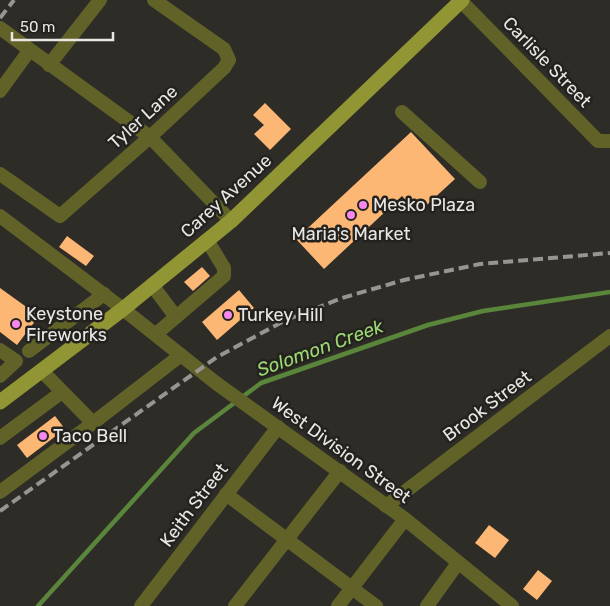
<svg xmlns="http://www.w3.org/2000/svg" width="610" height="606" font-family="Rubik,sans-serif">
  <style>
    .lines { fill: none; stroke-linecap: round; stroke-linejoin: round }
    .stream { stroke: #5a863b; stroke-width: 4.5 }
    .building { fill: #fcb774 }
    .minor { stroke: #606228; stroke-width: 14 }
    .major { stroke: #929533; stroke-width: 15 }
    .rail { stroke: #979591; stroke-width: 4; stroke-dasharray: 10 5; stroke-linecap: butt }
    .poi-dot { fill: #f788eb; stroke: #24221e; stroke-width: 2 }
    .labels { text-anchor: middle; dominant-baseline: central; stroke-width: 5; stroke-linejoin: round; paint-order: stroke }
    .street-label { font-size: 18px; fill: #e8e7e4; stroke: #24221e }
    .poi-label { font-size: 18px; fill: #e8e7e4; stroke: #24221e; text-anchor: start }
    .water-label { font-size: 19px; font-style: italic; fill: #9cd873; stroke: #24221e }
  </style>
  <rect width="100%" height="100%" fill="#2e2c27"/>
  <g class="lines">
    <!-- stream -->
    <polyline class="stream" points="38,606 194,433 261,383 428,325 483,311 610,292"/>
  </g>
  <!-- building -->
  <g class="building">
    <polygon points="265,103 291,129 270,150 254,134 264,125 253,115"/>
    <polygon points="411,132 455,179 418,213 402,196 324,269 296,239"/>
    <polygon points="67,236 94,256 86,266 59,247"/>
    <polygon points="202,267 210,276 193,291 184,282"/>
    <polygon points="0,288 39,316 17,345 0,332"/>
    <polygon points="239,290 254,308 217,340 202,322"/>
    <polygon points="55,416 65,429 27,458 17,445"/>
    <polygon points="489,525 509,540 495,558 475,543"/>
    <polygon points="538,570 552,581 537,600 523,589"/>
  </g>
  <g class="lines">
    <!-- minor -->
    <g class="minor">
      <polyline points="461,1 598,141 610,141"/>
      <polyline points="0,28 150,137 231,221"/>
      <polyline points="49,65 100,0"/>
      <polyline points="0,91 29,51"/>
      <polyline points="402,112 480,182"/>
      <polyline points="0,174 60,216 150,137 224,68 229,60 224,49 154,0"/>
      <polyline points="0,216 123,309 216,383 405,519 512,606"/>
      <polyline points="152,285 176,317"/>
      <polyline points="156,334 224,276 224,268 207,240"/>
      <polyline points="0,350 16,361 0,376"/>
      <polyline points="29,351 104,294"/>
      <polyline points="42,371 93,423 181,355"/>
      <polyline points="0,438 62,392"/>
      <polyline points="0,492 93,423"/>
      <polyline points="226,494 376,606"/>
      <polyline points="386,506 610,336"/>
      <polyline points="141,606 278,427"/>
      <polyline points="235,606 340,471"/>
      <polyline points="338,606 405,519"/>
      <polyline points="427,606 458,563"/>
    </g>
    <!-- major -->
    <polyline class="major" points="0,402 123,309 231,221 462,0"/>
    <!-- rail -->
    <g class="rail">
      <polyline points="0,18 14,0"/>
      <polyline points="0,511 217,357 284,321 342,298 404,280 480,264 610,253"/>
    </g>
  </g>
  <!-- markers -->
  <g class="poi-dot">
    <circle cx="363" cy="205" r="5"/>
    <circle cx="351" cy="215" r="5"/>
    <circle cx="228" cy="315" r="5"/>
    <circle cx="16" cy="324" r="5"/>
    <circle cx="43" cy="436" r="5"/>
  </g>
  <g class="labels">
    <!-- street labels -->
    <g class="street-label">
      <text transform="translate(547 62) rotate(46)">Carlisle Street</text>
      <text transform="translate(143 117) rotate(-42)">Tyler Lane</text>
      <text transform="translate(226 196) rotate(-42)">Carey Avenue</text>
      <text transform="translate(487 406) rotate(-37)">Brook Street</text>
      <text transform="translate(341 450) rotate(36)">West Division Street</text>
      <text transform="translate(194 505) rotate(-53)">Keith Street</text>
    </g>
    <!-- poi labels -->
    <g class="poi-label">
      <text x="373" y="205">Mesko Plaza</text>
      <text x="351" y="234" text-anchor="middle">Maria's Market</text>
      <text x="26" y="314">Keystone<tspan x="26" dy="21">Fireworks</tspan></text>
      <text x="238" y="315">Turkey Hill</text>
      <text x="53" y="436">Taco Bell</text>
    </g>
    <!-- water labels -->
    <g class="water-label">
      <text transform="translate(320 348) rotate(-20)">Solomon Creek</text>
    </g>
  </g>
  <!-- scale -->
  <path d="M12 32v8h101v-8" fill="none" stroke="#e8e7e4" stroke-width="2.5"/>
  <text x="20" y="32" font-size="15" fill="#e8e7e4" stroke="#24221e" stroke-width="4" paint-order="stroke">50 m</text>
</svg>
